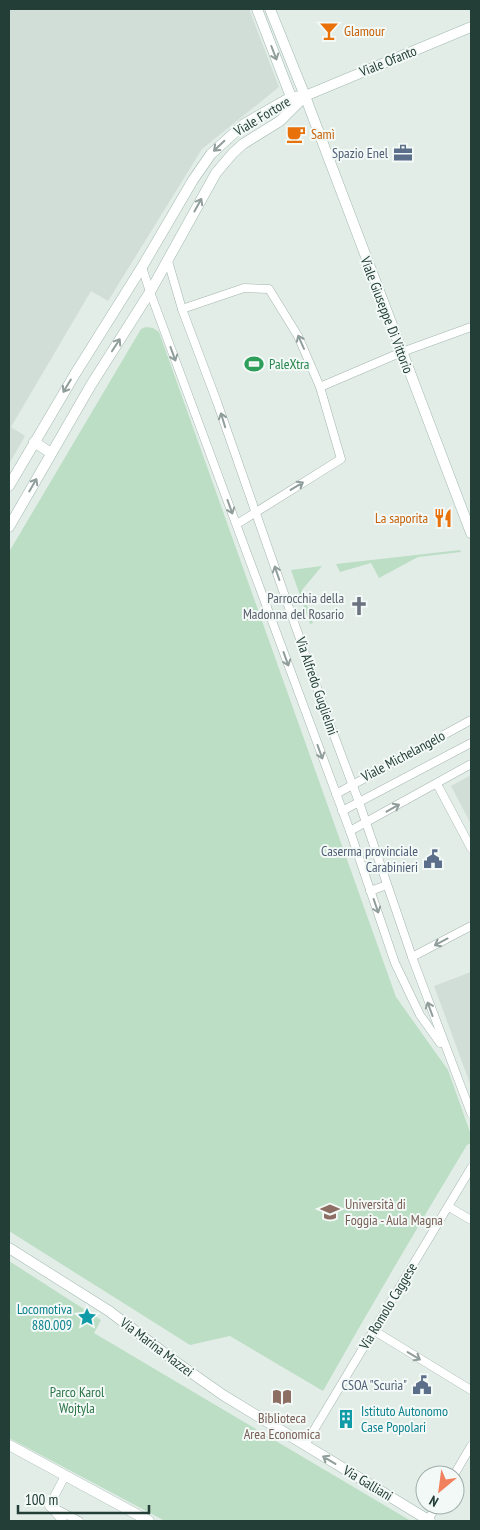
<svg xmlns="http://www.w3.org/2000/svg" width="480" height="1530" font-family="'PT Sans Narrow',sans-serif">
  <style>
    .built { fill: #d1ddd7 }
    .green { fill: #bcdec5 }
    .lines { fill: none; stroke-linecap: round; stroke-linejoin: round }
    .street-casing { stroke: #a5b5af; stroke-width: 9 }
    .secondary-casing { stroke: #a1b8b0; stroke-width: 11 }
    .street { stroke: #fff; stroke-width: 8 }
    .secondary { stroke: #fff; stroke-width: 10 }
    .oneway { stroke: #909e9b }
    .labels { text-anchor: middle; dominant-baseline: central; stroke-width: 4; stroke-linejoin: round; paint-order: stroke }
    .food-label { font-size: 14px; fill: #c56008; stroke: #f3f9f6; text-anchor: start }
    .street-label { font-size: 14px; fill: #223e37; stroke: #f3f9f6 }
    .service-label { font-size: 14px; fill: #4e5e75; stroke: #f3f9f6; text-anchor: end }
    .leisure-label { font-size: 14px; fill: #27864d; stroke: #f3f9f6; text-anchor: start }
    .worship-label { font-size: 14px; fill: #5b616d; stroke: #f3f9f6; text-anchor: end }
    .education-label { font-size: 14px; fill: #785e54; stroke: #f3f9f6; text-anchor: start }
    .culture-label { font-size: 14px; fill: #0d838f; stroke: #f3f9f6; text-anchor: end }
    .park-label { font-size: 14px; fill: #2d7549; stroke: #f3f9f6 }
  </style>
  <rect width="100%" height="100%" fill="#e3ede8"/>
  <!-- built -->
  <g class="built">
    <polygon points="9,9 249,9 279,87 202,149 108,301 91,291 11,427 25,436 9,464"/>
    <polygon points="471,775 471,824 451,786"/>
    <polygon points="471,972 471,1086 434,986"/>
  </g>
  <!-- green -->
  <g class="green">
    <path d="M 146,327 L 153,328 L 159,332 L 396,997 L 448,1070 L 471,1135 L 471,1143 L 467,1145 C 418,1226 370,1308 323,1391 L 230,1336 L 190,1345 L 9,1231 L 9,552 L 141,329 Z"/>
    <polygon points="460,550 461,552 418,557 379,578 371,563 340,572 336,564"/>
    <polygon points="322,566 302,590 313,623 310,624 291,570"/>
    <polygon points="9,1261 101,1320 94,1333 411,1521 165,1521 9,1438"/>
  </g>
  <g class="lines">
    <!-- street casing -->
    <g class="street-casing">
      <g id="street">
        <polyline points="168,261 182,309 217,402 329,722 359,802 412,957 471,1113"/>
        <polyline points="142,267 150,292 350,831 395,963 420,1015 440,1043"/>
        <polyline points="182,309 244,288 269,289 298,336 320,387 341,459 237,524"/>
        <polyline points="320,387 402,352 471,327"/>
        <polyline points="437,784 471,848"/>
        <polyline points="336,794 471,720"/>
        <polyline points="342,811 471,743"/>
        <polyline points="350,831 471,764"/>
        <polyline points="370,891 387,885"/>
        <polyline points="412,957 471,926"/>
        <polyline points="449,1207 471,1220"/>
        <polyline points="373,1330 471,1390"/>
        <polyline points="305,1445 471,1168"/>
        <polyline points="454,1475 471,1446"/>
        <polyline points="54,1508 79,1521"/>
        <polyline points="428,1520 437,1505"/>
        <polyline points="63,1521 49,1506 65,1476"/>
      </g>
    </g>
    <!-- secondary casing -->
    <g class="secondary-casing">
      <g id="secondary">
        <polyline points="257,9 291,97"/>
        <polyline points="270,9 305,96 471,533"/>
        <polyline points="34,442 51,453"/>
        <polyline points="9,486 75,374 142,267 193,180 211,154 244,124 291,97 305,96 471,27"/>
        <polyline points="9,527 91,385 150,292 216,173 233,153 243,144 280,121 305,96"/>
        <polyline points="9,1248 109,1311 176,1362 223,1395 430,1521"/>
        <polyline points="9,1445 149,1521"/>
      </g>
    </g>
    <!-- street -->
    <use href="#street" class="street"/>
    <!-- secondary -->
    <use href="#secondary" class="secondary"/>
  </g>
  <!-- one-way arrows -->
  <defs><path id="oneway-shaft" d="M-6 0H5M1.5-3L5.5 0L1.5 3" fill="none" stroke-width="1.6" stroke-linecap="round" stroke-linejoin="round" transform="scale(1.25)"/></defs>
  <g class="oneway">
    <use href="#oneway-shaft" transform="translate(274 53) rotate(69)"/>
    <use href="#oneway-shaft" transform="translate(219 146) rotate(136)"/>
    <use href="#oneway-shaft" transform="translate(198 205) rotate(-61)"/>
    <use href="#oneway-shaft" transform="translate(301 342) rotate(-114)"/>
    <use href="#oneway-shaft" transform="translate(116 345) rotate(-57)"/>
    <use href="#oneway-shaft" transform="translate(173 354) rotate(70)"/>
    <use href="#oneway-shaft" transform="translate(67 386) rotate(121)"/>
    <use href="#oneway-shaft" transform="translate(223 420) rotate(-107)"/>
    <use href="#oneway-shaft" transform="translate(33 485) rotate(-60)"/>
    <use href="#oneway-shaft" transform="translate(297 486) rotate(-31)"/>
    <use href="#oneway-shaft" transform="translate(230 507) rotate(70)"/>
    <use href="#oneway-shaft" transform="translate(277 573) rotate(-109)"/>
    <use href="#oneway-shaft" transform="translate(286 659) rotate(70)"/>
    <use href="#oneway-shaft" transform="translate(320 752) rotate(70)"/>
    <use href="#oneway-shaft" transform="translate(393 808) rotate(-29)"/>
    <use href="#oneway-shaft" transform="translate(376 906) rotate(71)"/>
    <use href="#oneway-shaft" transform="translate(441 942) rotate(152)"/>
    <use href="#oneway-shaft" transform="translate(430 1009) rotate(-110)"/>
    <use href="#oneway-shaft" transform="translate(414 1356) rotate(31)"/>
    <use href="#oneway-shaft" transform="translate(329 1460) rotate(-149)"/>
  </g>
  <!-- icons -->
  <defs>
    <g id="bar-bare" transform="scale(1.5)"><path d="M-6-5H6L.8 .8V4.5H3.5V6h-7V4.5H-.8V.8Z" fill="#e8710a" stroke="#f3f9f6" stroke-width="2.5" paint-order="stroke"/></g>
    <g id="cafe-bare" transform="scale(1.5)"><path d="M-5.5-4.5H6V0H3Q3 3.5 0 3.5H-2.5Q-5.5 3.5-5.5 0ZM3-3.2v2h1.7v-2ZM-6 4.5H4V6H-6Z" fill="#e8710a" stroke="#f3f9f6" stroke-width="2.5" paint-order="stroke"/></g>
    <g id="office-bare" transform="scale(1.5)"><path d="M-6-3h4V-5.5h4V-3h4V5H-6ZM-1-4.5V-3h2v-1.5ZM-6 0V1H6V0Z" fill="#5c6f8a" stroke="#f3f9f6" stroke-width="2.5" paint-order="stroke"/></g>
    <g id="stadium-bare" transform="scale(1.5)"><path d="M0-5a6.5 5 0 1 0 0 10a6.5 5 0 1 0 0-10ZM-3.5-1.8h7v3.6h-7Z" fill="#2e9e5b" stroke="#f3f9f6" stroke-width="2.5" paint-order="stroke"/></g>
    <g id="restaurant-bare" transform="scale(1.5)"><path d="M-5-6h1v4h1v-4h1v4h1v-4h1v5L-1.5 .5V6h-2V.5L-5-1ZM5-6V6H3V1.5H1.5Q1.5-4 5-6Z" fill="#e8710a" stroke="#f3f9f6" stroke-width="2.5" paint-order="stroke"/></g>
    <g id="church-bare" transform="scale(1.5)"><path d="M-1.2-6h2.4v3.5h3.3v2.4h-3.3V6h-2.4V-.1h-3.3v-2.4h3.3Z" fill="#6b7280" stroke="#f3f9f6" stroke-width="2.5" paint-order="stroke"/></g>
    <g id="civic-bare" transform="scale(1.5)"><path d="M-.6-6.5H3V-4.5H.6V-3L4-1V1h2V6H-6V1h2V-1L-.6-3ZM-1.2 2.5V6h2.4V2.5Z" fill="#5c6f8a" stroke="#f3f9f6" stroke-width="2.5" paint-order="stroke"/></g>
    <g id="university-bare" transform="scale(1.5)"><path d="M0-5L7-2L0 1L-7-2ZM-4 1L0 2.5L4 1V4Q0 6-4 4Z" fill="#8d6e63" stroke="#f3f9f6" stroke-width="2.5" paint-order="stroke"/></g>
    <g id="sight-bare" transform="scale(1.5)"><path d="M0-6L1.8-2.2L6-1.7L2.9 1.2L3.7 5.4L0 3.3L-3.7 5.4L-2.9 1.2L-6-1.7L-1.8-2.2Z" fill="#0f9aa8" stroke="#f3f9f6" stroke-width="2.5" paint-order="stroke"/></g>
    <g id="library-bare" transform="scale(1.5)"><path d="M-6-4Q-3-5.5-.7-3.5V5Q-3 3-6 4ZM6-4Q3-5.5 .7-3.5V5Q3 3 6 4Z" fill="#8d6e63" stroke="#f3f9f6" stroke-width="2.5" paint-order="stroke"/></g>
    <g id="building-bare" transform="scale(1.5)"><path d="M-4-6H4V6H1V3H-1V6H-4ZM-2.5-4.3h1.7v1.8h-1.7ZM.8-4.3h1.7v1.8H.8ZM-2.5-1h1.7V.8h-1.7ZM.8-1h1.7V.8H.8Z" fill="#0f9aa8" stroke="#f3f9f6" stroke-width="2.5" paint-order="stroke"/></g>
  </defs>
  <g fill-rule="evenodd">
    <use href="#bar-bare" x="329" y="31"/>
    <use href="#cafe-bare" x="296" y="134"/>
    <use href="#office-bare" x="403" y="153"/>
    <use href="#stadium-bare" x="254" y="364"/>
    <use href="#restaurant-bare" x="443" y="518"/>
    <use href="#church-bare" x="359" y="606"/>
    <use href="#civic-bare" x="433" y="859"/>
    <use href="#university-bare" x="330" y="1212"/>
    <use href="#sight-bare" x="87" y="1317"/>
    <use href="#civic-bare" x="422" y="1385"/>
    <use href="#library-bare" x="282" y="1397"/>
    <use href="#building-bare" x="346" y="1419"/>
  </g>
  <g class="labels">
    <!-- food labels -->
    <g class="food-label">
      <text x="344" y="31">Glamour</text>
      <text x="311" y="134">Samì</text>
      <text x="428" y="518" text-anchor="end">La saporita</text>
    </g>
    <!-- street labels -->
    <g class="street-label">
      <text transform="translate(388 61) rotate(-22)">Viale Ofanto</text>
      <text transform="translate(262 116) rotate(-31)">Viale Fortore</text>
      <text transform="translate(387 315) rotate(69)">Viale Giuseppe Di Vittorio</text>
      <text transform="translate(317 686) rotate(71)">Via Alfredo Guglielmi</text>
      <text transform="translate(403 756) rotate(-28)">Viale Michelangelo</text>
      <text transform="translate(388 1306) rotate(-59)">Via Romolo Caggese</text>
      <text transform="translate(157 1347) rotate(37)">Via Marina Mazzei</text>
      <text transform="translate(368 1483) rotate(31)">Via Galliani</text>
    </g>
    <!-- service labels -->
    <g class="service-label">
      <text x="388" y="153">Spazio Enel</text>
      <text x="418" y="851">Caserma provinciale<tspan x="418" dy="16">Carabinieri</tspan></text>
      <text x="407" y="1385">CSOA "Scurìa"</text>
    </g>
    <!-- leisure labels -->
    <g class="leisure-label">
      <text x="269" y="364">PaleXtra</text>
    </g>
    <!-- worship labels -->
    <g class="worship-label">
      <text x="344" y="598">Parrocchia della<tspan x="344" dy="16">Madonna del Rosario</tspan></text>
    </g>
    <!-- education labels -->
    <g class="education-label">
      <text x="345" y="1204">Università di<tspan x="345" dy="16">Foggia - Aula Magna</tspan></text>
      <text x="282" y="1418" text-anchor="middle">Biblioteca<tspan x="282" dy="16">Area Economica</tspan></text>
    </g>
    <!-- culture labels -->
    <g class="culture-label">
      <text x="72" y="1309">Locomotiva<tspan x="72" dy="16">880.009</tspan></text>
      <text x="361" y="1411" text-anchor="start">Istituto Autonomo<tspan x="361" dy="16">Case Popolari</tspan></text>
    </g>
    <!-- park labels -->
    <g class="park-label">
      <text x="77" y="1392">Parco Karol<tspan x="77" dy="16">Wojtyla</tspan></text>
    </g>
  </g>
  <!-- border -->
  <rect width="480" height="1530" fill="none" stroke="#223e37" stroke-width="20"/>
  <!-- north arrow -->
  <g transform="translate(440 1490) rotate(209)"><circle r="24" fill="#f3f9f6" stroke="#9faeaa"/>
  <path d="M0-4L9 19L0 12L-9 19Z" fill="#f1815c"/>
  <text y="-8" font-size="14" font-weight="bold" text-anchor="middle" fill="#223e37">N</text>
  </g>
  <!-- scale -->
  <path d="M18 1505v8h131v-8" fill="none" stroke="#223e37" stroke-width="2.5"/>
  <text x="25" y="1505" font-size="15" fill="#223e37" stroke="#f3f9f6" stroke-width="4" paint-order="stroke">100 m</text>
</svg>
